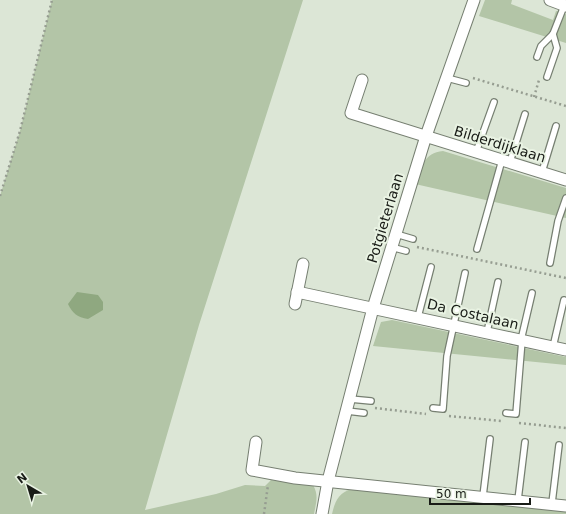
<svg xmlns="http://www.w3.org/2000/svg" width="566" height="514" font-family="'DejaVu Sans',sans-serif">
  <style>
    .green { fill: #b3c5a7 }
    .water { fill: #8fa880 }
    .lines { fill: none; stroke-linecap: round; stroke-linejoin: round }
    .service-casing { stroke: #767f71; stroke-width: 8 }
    .minor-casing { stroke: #767f71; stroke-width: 13 }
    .path { stroke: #969d91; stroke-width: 2.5; stroke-dasharray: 2 3; stroke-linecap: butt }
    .service { stroke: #fff; stroke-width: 5.5 }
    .minor { stroke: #fff; stroke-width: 11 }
    .labels { text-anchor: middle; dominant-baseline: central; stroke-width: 4; stroke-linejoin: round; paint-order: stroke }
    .street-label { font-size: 14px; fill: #181b16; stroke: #e9f3e3 }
  </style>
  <rect width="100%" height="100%" fill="#dce6d6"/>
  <!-- green -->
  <g class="green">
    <path d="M 52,0 L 303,0 L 199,325 L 145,510 L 216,494 L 245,485 L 265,486 L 271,480 L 313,485 C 319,495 316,503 314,514 L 0,514 L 0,196 L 20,131 Z"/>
    <polygon points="485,0 512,0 511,4 553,20 556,11 566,14 566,43 479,16"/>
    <path d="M 443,151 L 566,188 L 566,218 L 415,184 C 421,167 424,153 443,151 Z"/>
    <polygon points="392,320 566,357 566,365 373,346 381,322"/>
    <path d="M 352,489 L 566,509 L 566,514 L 332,514 C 335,501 339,492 352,489 Z"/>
  </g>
  <!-- water -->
  <path class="water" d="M 77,292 L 98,295 L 103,302 L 103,310 L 88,319 C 77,317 73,314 68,304 Z"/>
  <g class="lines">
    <!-- service casing -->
    <g class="service-casing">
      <g id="service">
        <polyline points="537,57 541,46 553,34 564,6"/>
        <polyline points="547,77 557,48 553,34"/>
        <polyline points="447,78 466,83"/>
        <polyline points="476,152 494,102"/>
        <polyline points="510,162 525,114"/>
        <polyline points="542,172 556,126"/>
        <polyline points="396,234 413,239"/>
        <polyline points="391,247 406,251"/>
        <polyline points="477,249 502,160"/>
        <polyline points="550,263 558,221 566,198"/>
        <polyline points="418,317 431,267"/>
        <polyline points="487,332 498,282"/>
        <polyline points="521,340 532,293"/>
        <polyline points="553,347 564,300"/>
        <polyline points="350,399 371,401"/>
        <polyline points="433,408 443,409 447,356 465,273"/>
        <polyline points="347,411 364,413"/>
        <polyline points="506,413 516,414 522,340"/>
        <polyline points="483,496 490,439"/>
        <polyline points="518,500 525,442"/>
        <polyline points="552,503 559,445"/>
      </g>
    </g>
    <!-- minor casing -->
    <g class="minor-casing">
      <g id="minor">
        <polyline points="550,0 566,6"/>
        <polyline points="362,80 351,113 566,180"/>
        <polyline points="297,292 566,350"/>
        <polyline points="295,304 303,264"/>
        <polyline points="256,442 252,470 295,478 566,506"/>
        <polyline points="322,514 328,481 373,308 426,136 474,0"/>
      </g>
    </g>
    <!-- path -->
    <g class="path">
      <polyline points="473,78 566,106"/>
      <polyline points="534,97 539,80"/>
      <polyline points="0,196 20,131 52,0"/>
      <polyline points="417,247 566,278"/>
      <polyline points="375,408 426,414"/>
      <polyline points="449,416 502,421"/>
      <polyline points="519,423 566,428"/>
      <polyline points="264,514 268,485"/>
    </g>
    <!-- service -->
    <use href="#service" class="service"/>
    <!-- minor -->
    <use href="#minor" class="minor"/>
  </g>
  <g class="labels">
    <!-- street labels -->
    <g class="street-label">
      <text transform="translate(500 144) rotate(17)">Bilderdijklaan</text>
      <text transform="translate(385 218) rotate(-73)">Potgieterlaan</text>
      <text transform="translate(473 314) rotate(13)">Da Costalaan</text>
    </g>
  </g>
  <!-- north arrow -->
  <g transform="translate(28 486) rotate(322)" stroke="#e9f3e3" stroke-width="3" paint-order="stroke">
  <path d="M0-3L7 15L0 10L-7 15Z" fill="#181b16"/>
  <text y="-6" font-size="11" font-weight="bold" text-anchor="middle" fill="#181b16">N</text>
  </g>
  <!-- scale -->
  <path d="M430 498v6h100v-6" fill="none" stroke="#181b16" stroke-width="2"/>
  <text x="436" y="498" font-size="12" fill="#181b16" stroke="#e9f3e3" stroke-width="3" paint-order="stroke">50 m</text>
</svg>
